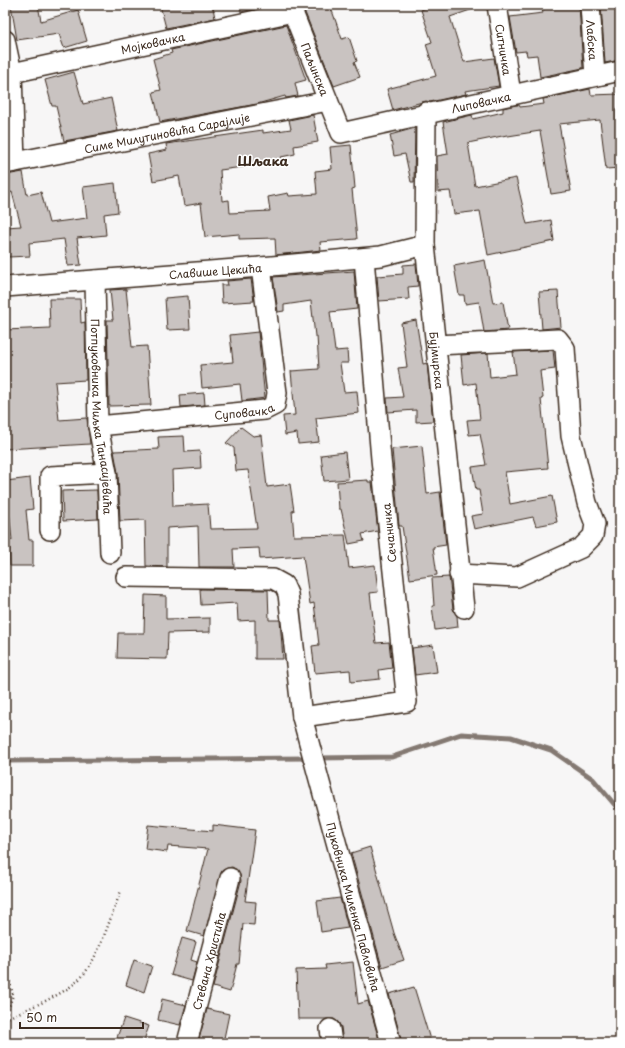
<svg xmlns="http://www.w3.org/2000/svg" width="625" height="1048" font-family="'Playpen Sans',sans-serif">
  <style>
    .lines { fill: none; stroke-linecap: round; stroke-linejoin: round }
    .stream { stroke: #847972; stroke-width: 5 }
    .building { fill: #c9c3c1; stroke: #3b2a1e }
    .minor-casing { stroke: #3b2a1e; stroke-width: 22 }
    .path { stroke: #3b2a1e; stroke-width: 2.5; stroke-dasharray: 1 3; stroke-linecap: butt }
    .minor { stroke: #fff; stroke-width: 19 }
    .labels { text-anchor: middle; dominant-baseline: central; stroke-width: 3; stroke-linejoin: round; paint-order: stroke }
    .street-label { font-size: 11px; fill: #3b2a1e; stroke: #fff }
    .quarter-label { font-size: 13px; font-weight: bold; fill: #3b2a1e; stroke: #fff }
  </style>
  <rect width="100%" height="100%" fill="#f7f6f6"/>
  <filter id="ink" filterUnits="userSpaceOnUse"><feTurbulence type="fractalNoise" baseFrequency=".025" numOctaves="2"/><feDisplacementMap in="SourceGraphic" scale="8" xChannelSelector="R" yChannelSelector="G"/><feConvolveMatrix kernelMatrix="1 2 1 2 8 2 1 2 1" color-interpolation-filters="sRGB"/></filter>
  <g filter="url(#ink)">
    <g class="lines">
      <!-- stream -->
      <g class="stream">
        <polyline points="317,758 392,757 461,734 511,737 551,750 593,779 620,811"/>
        <polyline points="5,761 309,758"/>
      </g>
    </g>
    <!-- building -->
    <g class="building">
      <polygon points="11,5 38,5 41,21 78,10 87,41 64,48 59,34 17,40"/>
      <polygon points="160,5 202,5 213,8 215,18 166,28"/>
      <polygon points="240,5 273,5 241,12"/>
      <polygon points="302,5 330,5 342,39 349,37 357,61 354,62 360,77 334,86"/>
      <polygon points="434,5 479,5 479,7 450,17 464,62 494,58 499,86 465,91 466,94 430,102 426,101 393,110 387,89 436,76 426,44 432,42 421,10"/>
      <polygon points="544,5 579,5 583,68 540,77 537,55 527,56 526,51 516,52 510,17 543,13 542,10 545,9"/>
      <polygon points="601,5 620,5 620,60 605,63"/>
      <polygon points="286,25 306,80 295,83 298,96 286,98 285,96 257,104 160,122 153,92 161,90 153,59 172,53 171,50"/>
      <polygon points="74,72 83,104 111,98 118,131 64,141 56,106 52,106 45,80"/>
      <polygon points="590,89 591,95 620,94 620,108 617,108 617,137 620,137 620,168 606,169 600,120 559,124 571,191 551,194 540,131 508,136 507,135 468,143 475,186 516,178 527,224 551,220 554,241 488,255 480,211 454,214 450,191 438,192 437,156 448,154 443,122 472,115 473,119 503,112 503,108 516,105 519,105 520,107 544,104 543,99"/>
      <polygon points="313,115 318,142 294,146 295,154 281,157 282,162 220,170 222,201 229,200 230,213 270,211 268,197 288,193 289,196 317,194 315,171 332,169 330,147 351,145 355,188 352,189 357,239 320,242 321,250 276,255 275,238 239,239 239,234 205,237 201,203 184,206 179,176 153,181 148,154 167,150 166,144 263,130 263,133 291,129 289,120"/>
      <polygon points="415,128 414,182 411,182 405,154 394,156 390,135"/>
      <polygon points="23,172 27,195 41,192 49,223 87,218 83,187 115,183 118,212 104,214 106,235 77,238 81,265 68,266 64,239 29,243 30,256 8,257 6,227 21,226 12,192 9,193 6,175"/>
      <polygon points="485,260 493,303 503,302 508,330 484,332 479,302 465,304 464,295 459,295 454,266"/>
      <polygon points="416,264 418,286 408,287 409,299 379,301 377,276 403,274 403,265"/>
      <polygon points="354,271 357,309 330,312 335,351 347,350 348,363 340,363 344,392 357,391 359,413 316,418 319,442 298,444 297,433 285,435 283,416 295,415 291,371 319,369 317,336 315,336 311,301 284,305 284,311 278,312 273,277"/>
      <polygon points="251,279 254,301 222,303 221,285 228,285 227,281"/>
      <polygon points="126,289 132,347 147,346 151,405 109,406 107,320 113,320 110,290"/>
      <polygon points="558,291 561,327 542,329 539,292"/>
      <polygon points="188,296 190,329 167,330 165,298"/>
      <polygon points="49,299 80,299 81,323 85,322 86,380 55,382 59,420 87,418 90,444 5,449 5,330 50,328"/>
      <polygon points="416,320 423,364 427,363 433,421 416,422 416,410 388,412 387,398 403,397 398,368 407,367 401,323"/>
      <polygon points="258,332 265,398 242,401 240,384 202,388 200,365 233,362 230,335"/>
      <polygon points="553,350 555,369 540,371 543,398 541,399 548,468 505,472 510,504 552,496 557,522 536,526 533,517 474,529 471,516 483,514 479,490 476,490 472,467 486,465 480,434 469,435 467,420 480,419 476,383 464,385 461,355 488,353 490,377 516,374 513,352"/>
      <polygon points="204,393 205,405 181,407 180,395"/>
      <polygon points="241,427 253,436 261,435 267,487 290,484 294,511 292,511 294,536 345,535 349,568 375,565 378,592 370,593 376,643 389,642 392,668 379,670 380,679 351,682 350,670 315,673 312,646 319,645 314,603 310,604 303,556 260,559 259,548 233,549 234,567 199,567 198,526 167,528 167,567 146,566 145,520 120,521 118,473 114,451 159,449 158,437 184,436 185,452 200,451 201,468 172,470 173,506 208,504 210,529 257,528 248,470 236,471 234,448 226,443"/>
      <polygon points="422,446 427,494 440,492 446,545 433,547 437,575 410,579 402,526 399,526 392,449"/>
      <polygon points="345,452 348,479 324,481 321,455"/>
      <polygon points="30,478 33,509 26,510 29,540 33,540 33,566 10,566 9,541 12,540 6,481"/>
      <polygon points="368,480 368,482 372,482 378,531 362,534 364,541 349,544 341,509 339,509 337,482"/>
      <polygon points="97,490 98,519 63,521 62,491"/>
      <polygon points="449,577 453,609 457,616 458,627 435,630 432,606 434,606 432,578"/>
      <polygon points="200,589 268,590 269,620 280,620 283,659 255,659 255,620 238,621 237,603 201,605"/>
      <polygon points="145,595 166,596 166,619 210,618 210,632 168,633 167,659 117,658 118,633 144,633"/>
      <polygon points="433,645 437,672 415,675 412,648"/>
      <polygon points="148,825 213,831 213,825 255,830 245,901 256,902 254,925 243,924 239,964 237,964 230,992 213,987 241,881 240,875 237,870 232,867 227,868 222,871 204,936 187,931 208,849 168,846 167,852 145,849"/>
      <polygon points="370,847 394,933 404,960 382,967 351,853"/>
      <polygon points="340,898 348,928 321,932 317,901"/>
      <polygon points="182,938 196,942 191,960 197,962 192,981 171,975"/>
      <polygon points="134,960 152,966 144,992 126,985"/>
      <polygon points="353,962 358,1004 368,1001 380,1043 343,1043 341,1027 338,1022 334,1019 298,1019 296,970 326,969 325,965"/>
      <polygon points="414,987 428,1033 431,1043 402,1043 389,994"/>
      <polygon points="162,999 186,1005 180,1025 158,1020"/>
      <polygon points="207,1009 229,1014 223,1043 198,1043"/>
      <polygon points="124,1018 149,1026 143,1043 115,1043"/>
    </g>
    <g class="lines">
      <!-- minor casing -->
      <g class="minor-casing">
        <g id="minor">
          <path id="s1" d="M 290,5 L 341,133 L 620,71"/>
          <path id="s2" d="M 497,5 L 511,94"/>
          <path id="s3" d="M 590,5 L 595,76"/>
          <polyline points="5,40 12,73 15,162"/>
          <path id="s4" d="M 12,73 L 293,12"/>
          <path id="s5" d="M 426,112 L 425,245 L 464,608"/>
          <path id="s6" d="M 5,164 L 328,101"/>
          <path id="s7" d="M 95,280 L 98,426 L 107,473 L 110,553"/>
          <path id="s8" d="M 5,287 L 261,267 L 381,256 L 425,245"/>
          <polyline points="436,345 558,339 565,348 571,436 587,503 595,524 593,536 581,548 517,577 459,574"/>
          <path id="s9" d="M 98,426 L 265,410 L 275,405 L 277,393 L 261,267"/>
          <polyline points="50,530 50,476 107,473"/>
          <path id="s10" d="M 126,577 L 273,579 L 284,585 L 288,594 L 302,717 L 391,1043"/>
          <polyline points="302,717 407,702 381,459 364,258"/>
          <polyline points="330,1029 332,1043"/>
          <path id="s11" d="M 187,1043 L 230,878"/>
        </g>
      </g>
      <!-- path -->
      <g class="path">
        <polyline points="5,962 13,995 5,1018"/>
        <path d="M 5,1019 C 28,1008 69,994 84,974 C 100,954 111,915 121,891"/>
      </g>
      <!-- minor -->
      <use href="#minor" class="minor"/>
    </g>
  </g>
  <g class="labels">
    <!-- street labels -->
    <g class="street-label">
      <text stroke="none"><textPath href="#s3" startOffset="35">Лабска</textPath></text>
      <text stroke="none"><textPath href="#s4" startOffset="144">Мојковачка</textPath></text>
      <text stroke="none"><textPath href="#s2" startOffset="45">Ситничка</textPath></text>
      <text stroke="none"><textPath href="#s1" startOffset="69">Паљинска</textPath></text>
      <text stroke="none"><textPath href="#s1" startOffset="281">Липовачка</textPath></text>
      <text stroke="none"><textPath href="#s6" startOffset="165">Симе Милутиновића Сарајлије</textPath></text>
      <text stroke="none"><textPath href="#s8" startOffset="211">Славише Цекића</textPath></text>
      <text stroke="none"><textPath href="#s5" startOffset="249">Бујмирска</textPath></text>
      <text stroke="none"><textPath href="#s9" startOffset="147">Суповачка</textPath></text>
      <text stroke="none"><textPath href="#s7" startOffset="137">Потпуковника Миљка Танасијевића</textPath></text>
      <text transform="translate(389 533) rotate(-96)">Сечаничка</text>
      <text stroke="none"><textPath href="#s10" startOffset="490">Пуковника Миленка Павловића</textPath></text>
      <text stroke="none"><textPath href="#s11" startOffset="85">Стевана Христића</textPath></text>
    </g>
    <!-- quarter labels -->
    <g class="quarter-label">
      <text x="263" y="160">Шљака</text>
    </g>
  </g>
  <!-- margin -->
  <rect width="625" height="1048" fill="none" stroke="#fff" stroke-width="20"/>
  <rect x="10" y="10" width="605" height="1028" fill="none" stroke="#3b2a1e" stroke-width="1.5" filter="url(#ink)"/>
  <!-- scale -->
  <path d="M20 1022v6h123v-6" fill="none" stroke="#3b2a1e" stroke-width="2"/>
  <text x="26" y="1022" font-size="12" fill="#3b2a1e" stroke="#ffffff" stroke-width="3" paint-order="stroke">50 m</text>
</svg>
